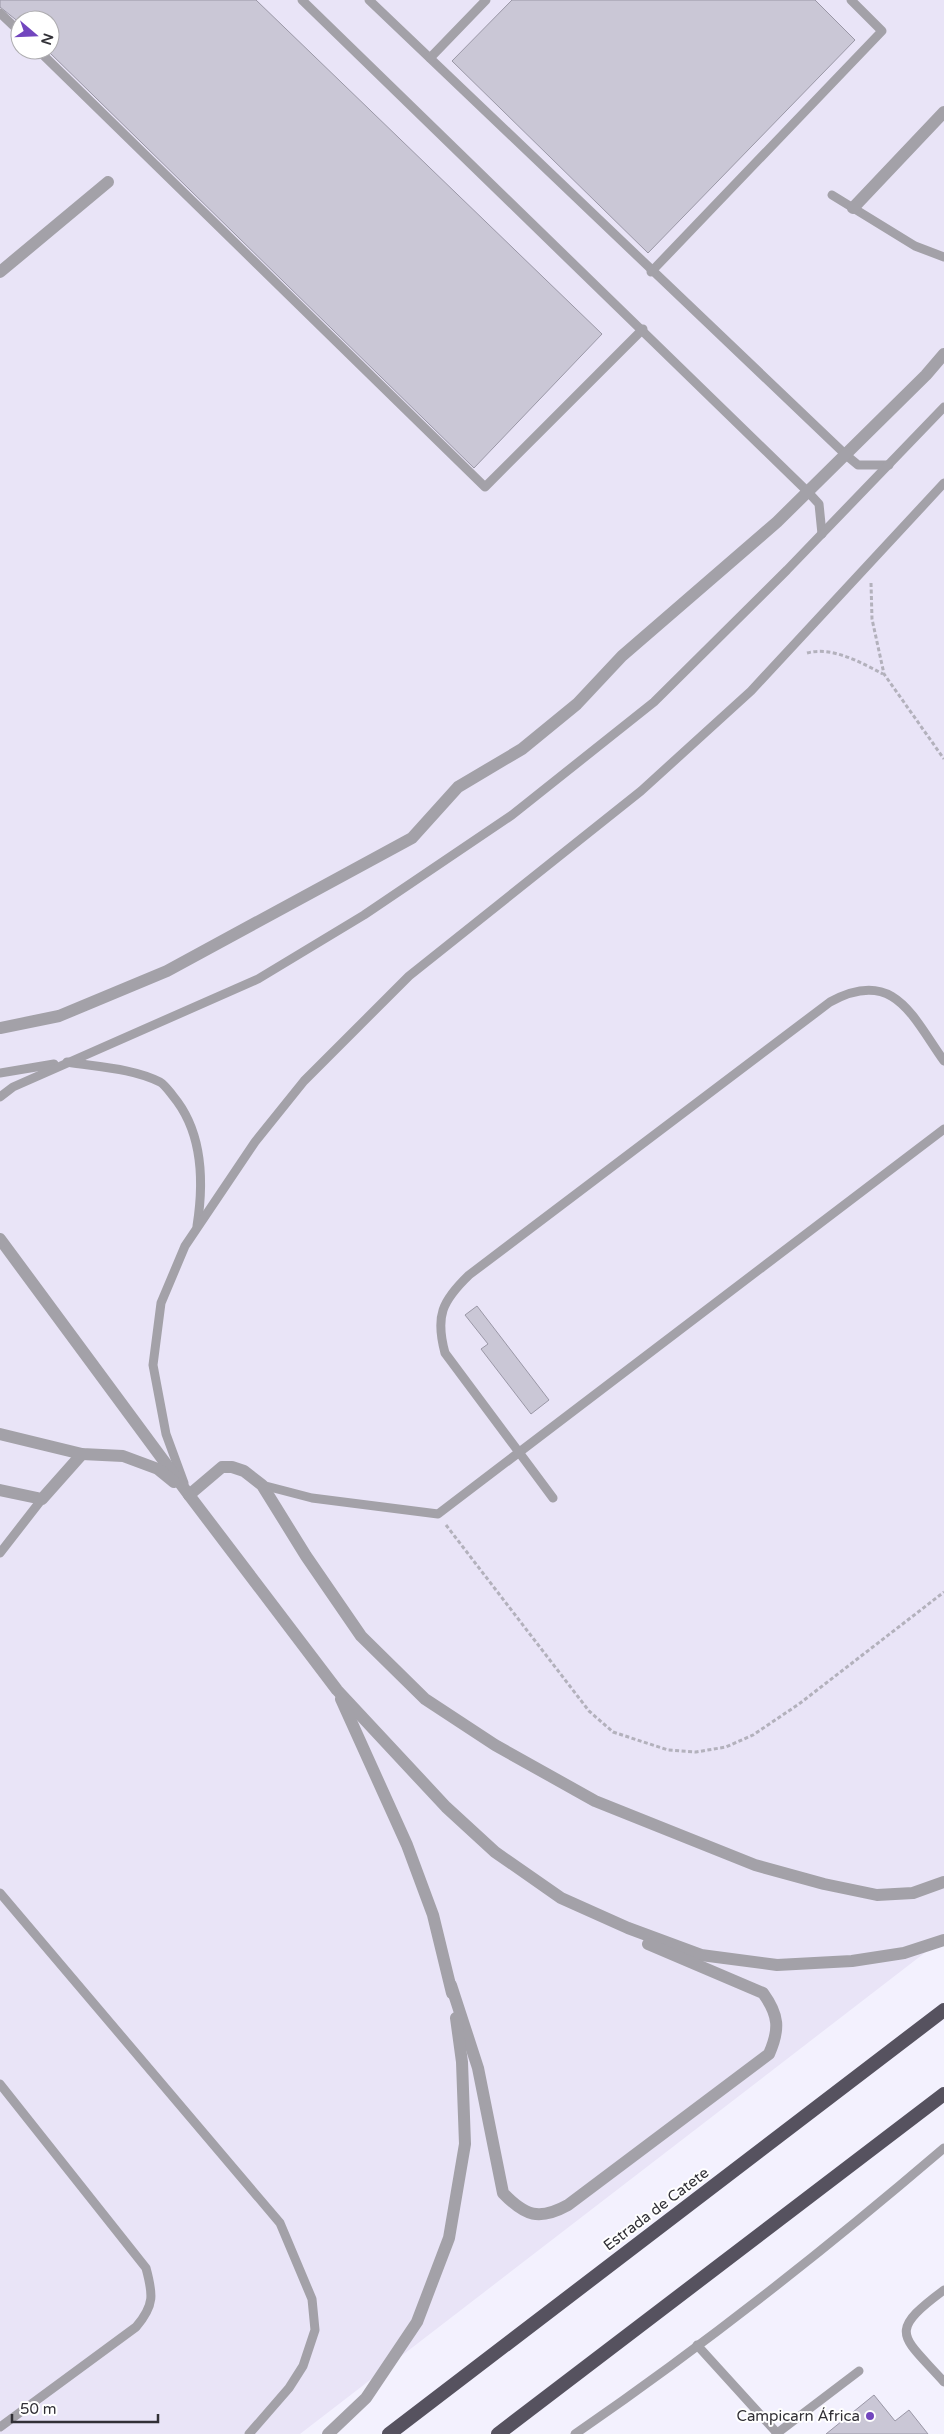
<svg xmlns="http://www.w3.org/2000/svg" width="944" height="2434" font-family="'Varela Round',sans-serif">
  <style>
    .built { fill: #e9e4f7; fill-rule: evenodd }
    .building { fill: #cac7d6; stroke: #9a97a6 }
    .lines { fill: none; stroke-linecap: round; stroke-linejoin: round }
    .path { stroke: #b3b1bc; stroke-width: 3; stroke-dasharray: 4 2.5; stroke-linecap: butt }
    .service { stroke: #a3a1a8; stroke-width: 9 }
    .minor { stroke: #a3a1a8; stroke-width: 12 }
    .tertiary { stroke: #a3a1a8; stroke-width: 12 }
    .trunk { stroke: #56525f; stroke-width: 14 }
    .poi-dot { fill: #7246be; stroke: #fff; stroke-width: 2 }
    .labels { text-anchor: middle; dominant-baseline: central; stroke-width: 4; stroke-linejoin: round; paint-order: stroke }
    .street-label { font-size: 15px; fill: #313036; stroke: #fff }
    .poi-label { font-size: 15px; fill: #313036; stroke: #fff; text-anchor: end }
  </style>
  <rect width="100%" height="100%" fill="#f3f1fe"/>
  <!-- built -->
  <path class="built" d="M 0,0 L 944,0 L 944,1938 L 300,2434 L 0,2434 ZM 20,20 L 50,20 L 50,50 L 20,50 Z"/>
  <!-- building -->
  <g class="building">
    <polygon points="0,0 256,0 602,334 474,468 47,50 50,50 50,20 20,20 20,23 0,7"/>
    <polygon points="512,0 815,0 855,40 648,253 452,61"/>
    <polygon points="477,1306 549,1400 531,1414 481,1349 488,1344 465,1315"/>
    <polygon points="874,2395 895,2421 909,2410 928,2434 826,2434"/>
  </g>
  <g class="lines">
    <!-- path -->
    <g class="path">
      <polyline points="871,583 872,619 884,674 944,759"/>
      <path d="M 807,653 C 832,646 862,663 883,674"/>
      <polyline points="446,1525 589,1711 613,1732 668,1750 696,1752 726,1747 753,1735 799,1704 944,1592"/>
    </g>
    <!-- service -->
    <g class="service">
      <polyline points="302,0 808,492 819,504 822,534"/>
      <polyline points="369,0 846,455 858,465 889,465"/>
      <polyline points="0,13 20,32"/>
      <polyline points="38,50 485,487 643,329"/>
      <polyline points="430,58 486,0"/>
      <polyline points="832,195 915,246 944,257"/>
      <polyline points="651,272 882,31 851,0"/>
      <path d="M 67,1062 C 97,1067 132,1068 160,1082 C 165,1085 169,1091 173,1096 C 203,1132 204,1182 197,1226"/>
      <polyline points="0,1073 54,1064"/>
      <polyline points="0,1097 13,1087 258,979 364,915 512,815 654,702 787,570 944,407"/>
      <polyline points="184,1483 166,1434 153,1365 161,1303 185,1246 255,1142 304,1081 409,976 641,791 751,691 944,483"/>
      <polyline points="262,1485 312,1498 438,1514 944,1129"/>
      <path d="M 553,1498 L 445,1353 C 435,1316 442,1301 469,1275 L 830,1002 C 894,967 912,1016 944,1061"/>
      <polyline points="0,1553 42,1499"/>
      <polyline points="0,1893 280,2223 312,2299 315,2330 303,2366 289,2388 249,2434"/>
      <path d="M 0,2084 L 146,2268 C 153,2294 155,2305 136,2327 L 0,2427"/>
      <path d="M 944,2290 C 886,2333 902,2335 944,2382"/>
      <polyline points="697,2345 777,2433"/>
      <path d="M 575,2434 C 703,2346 826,2249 944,2148"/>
      <polyline points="776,2434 859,2371"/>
    </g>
    <!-- minor -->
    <g class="minor">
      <polyline points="853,208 944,112"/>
      <polyline points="0,272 108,182"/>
      <polyline points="0,1028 59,1016 167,971 412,838 458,787 522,749 577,704 622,656 777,522 926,375 944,354"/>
      <polyline points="0,1490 42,1499 82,1454"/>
      <polyline points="189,1495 222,1467 232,1467 244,1471 262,1485 306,1556 361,1636 425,1699 495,1745 595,1801 755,1865 824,1884 877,1895 913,1893 944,1882"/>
    </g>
    <!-- tertiary -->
    <g class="tertiary">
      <polyline points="0,1239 189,1495 337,1690 446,1807 495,1852 561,1898 628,1928 701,1955 777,1965 852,1961 904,1953 944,1940"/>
      <polyline points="0,1434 82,1454 123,1456 158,1469 174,1482"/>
      <polyline points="341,1699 407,1845 433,1915 452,1993"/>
      <path d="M 451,1985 L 478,2068 L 503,2193 C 525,2216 539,2221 568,2205 L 769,2054 C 780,2029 779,2015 763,1993 L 648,1944"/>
      <polyline points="328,2434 366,2398 417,2322 449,2238 465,2144 462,2062 456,2018"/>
    </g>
    <!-- trunk -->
    <g class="trunk">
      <polyline points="389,2434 944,2010"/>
      <polyline points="498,2434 944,2094"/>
    </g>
  </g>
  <!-- markers -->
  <circle class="poi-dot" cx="870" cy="2416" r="5"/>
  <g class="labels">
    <!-- street labels -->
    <g class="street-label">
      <text transform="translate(656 2209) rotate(-37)">Estrada de Catete</text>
    </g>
    <!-- poi labels -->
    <g class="poi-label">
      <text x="860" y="2416">Campicarn África</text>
    </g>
  </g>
  <!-- north arrow -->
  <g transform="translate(35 35) rotate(109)"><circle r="24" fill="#ffffff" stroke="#adacaf"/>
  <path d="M0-4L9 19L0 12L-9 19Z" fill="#7246be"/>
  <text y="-8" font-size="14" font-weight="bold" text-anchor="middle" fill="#313036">N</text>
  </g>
  <!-- scale -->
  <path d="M12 2414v8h146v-8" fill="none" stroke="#313036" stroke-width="2.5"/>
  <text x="20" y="2414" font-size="15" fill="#313036" stroke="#ffffff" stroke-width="4" paint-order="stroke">50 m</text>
</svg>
